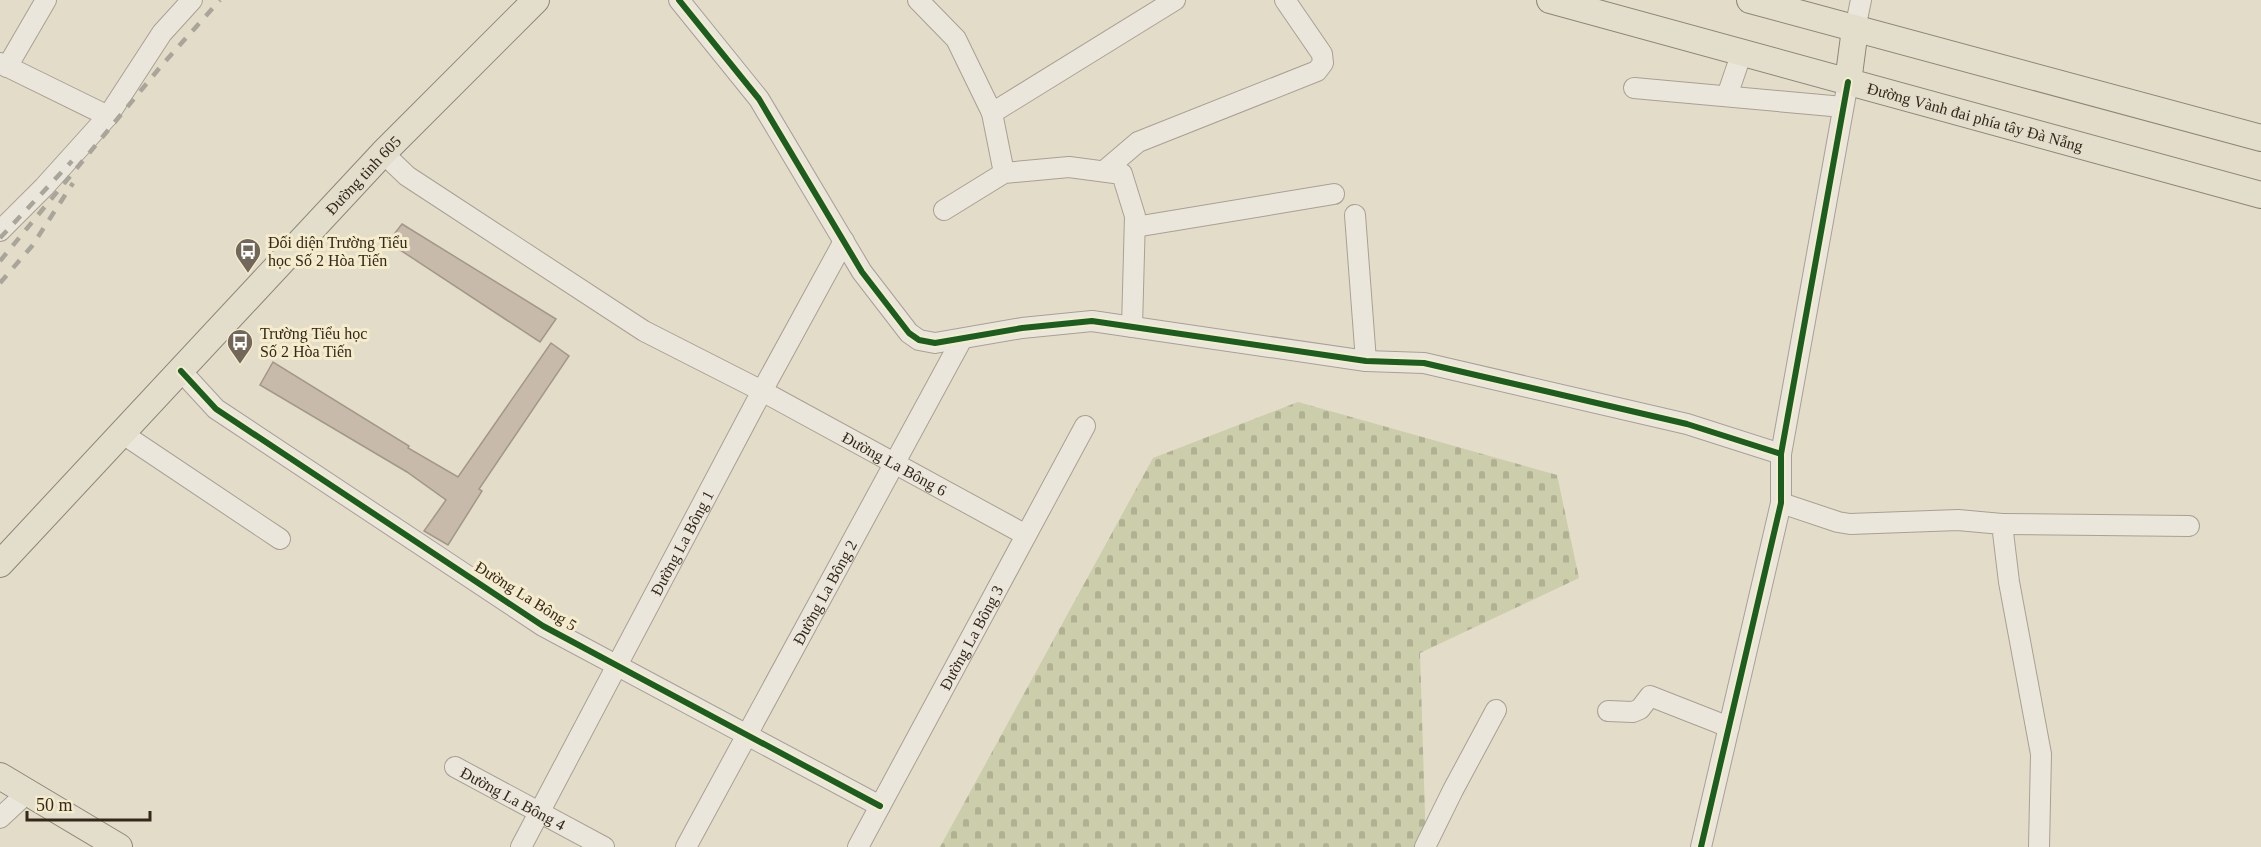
<svg xmlns="http://www.w3.org/2000/svg" width="2261" height="847" font-family="'Times New Roman',serif">
  <style>
    .cemetery { fill: url(#cemetery-stones) }
    .building { fill: #c7baaa; stroke: #a29789; stroke-width: 1.5 }
    .lines { fill: none; stroke-linecap: round; stroke-linejoin: round }
    .minor-casing { stroke: #a8a093; stroke-width: 22 }
    .major-casing { stroke: #8d8679; stroke-width: 28 }
    .minor { stroke: #ebe6db; stroke-width: 20 }
    .major { stroke: #e3ddcc; stroke-width: 26 }
    .rail { stroke: #aaa59b; stroke-width: 4.5; stroke-dasharray: 10 10; stroke-linecap: butt }
    .cycleway-casing { stroke: #f5ebcd; stroke-width: 10 }
    .cycleway { stroke: #1b5e20; stroke-width: 6 }
    .labels { text-anchor: middle; dominant-baseline: central; stroke-width: 6; stroke-linejoin: round; paint-order: stroke }
    .street-label { font-size: 16px; fill: #35281b; stroke: #f5ebcd }
    .poi-label { font-size: 16px; fill: #35281b; stroke: #f5ebcd; text-anchor: start }
  </style>
  <defs>
    <pattern id="cemetery-stones" width="16" height="16" patternUnits="userSpaceOnUse" patternTransform="scale(1.5)"><rect width="16" height="16" fill="#cccdab"/><path d="M2 7V4a2 2 0 0 1 4 0v3zM10 15v-3a2 2 0 0 1 4 0v3z" fill="#b0b093"/></pattern>
  </defs>
  <rect width="100%" height="100%" fill="#e3dcc9"/>
  <!-- cemetery -->
  <polygon class="cemetery" points="1298,402 1557,475 1579,578 1420,653 1426,847 940,847 1153,458"/>
  <!-- building -->
  <g class="building">
    <polygon points="402,224 556,319 540,342 388,242"/>
    <polygon points="551,343 569,356 479,489 482,491 448,545 424,531 446,500 407,472 260,385 273,362 409,446 408,448 458,477"/>
  </g>
  <g class="lines">
    <!-- minor casing -->
    <g class="minor-casing">
      <g id="minor">
        <polyline points="679,0 759,99 862,272 909,333 919,340 935,343 1022,328 1092,321 1366,361 1424,363 1687,424 1781,454"/>
        <polyline points="918,0 956,39 992,113 1004,173"/>
        <polyline points="1855,29 1861,0"/>
        <polyline points="0,63 108,116"/>
        <polyline points="7,67 46,0"/>
        <polyline points="1634,88 1843,107"/>
        <polyline points="1727,96 1742,52"/>
        <polyline points="992,113 1175,0"/>
        <path id="s1" d="M 383,153 L 407,176 L 644,331 L 762,391 L 1026,535"/>
        <polyline points="1104,171 1138,142 1317,71 1323,63 1322,54 1285,0"/>
        <polyline points="944,210 1004,173 1069,167 1122,174 1135,216 1132,327"/>
        <polyline points="1355,215 1366,361"/>
        <polyline points="1135,227 1334,194"/>
        <polyline points="0,231 44,187 108,116 162,33 192,0"/>
        <polyline points="181,371 216,409 543,626 880,806"/>
        <polyline points="123,434 280,539"/>
        <polyline points="1781,503 1838,522 1850,524 1958,520 2002,524 2009,582 2041,754 2039,847"/>
        <polyline points="2002,524 2189,526"/>
        <polyline points="1608,711 1633,712 1640,709 1650,696 1729,727"/>
        <path id="s2" d="M 455,767 L 604,847"/>
        <polyline points="0,818 28,792"/>
        <path id="s3" d="M 521,847 L 762,391 L 844,241"/>
        <path id="s4" d="M 686,847 L 962,339"/>
        <path id="s5" d="M 858,847 L 1085,426"/>
        <polyline points="1425,847 1453,790 1496,710"/>
        <polyline points="1701,847 1781,503 1781,454 1848,82"/>
      </g>
    </g>
    <!-- major casing -->
    <g class="major-casing">
      <g id="major">
        <path id="s6" d="M 1550,0 L 2261,195"/>
        <polyline points="1750,0 2261,138"/>
        <polyline points="1848,82 1855,29"/>
        <path id="s7" d="M 0,564 L 383,153 L 536,0"/>
        <polyline points="0,776 119,847"/>
      </g>
    </g>
    <!-- minor -->
    <use href="#minor" class="minor"/>
    <!-- major -->
    <use href="#major" class="major"/>
    <!-- rail -->
    <g class="rail">
      <polyline points="0,238 72,161"/>
      <polyline points="0,261 162,65 220,0"/>
      <polyline points="0,283 32,246 73,183"/>
    </g>
    <!-- cycleway casing -->
    <g class="cycleway-casing">
      <g id="cycleway">
        <polyline points="679,0 759,99 862,272 909,333 919,340 935,343 1022,328 1092,321 1366,361 1424,363 1687,424 1781,454"/>
        <polyline points="181,371 216,409 543,626 880,806"/>
        <polyline points="1701,847 1781,503 1781,454 1848,82"/>
      </g>
    </g>
    <!-- cycleway -->
    <use href="#cycleway" class="cycleway"/>
  </g>
  <!-- icons -->
  <defs>
    <g id="bus-pin" transform="scale(1.35)"><path d="M0 17L-7.5 6A9.5 9.5 0 1 1 7.5 6Z" fill="#726758" stroke="#f5ebcd"/><path d="M-5-6H5V4H4V6H2V4H-2V6H-4V4H-5ZM-3.5-4V0h7V-4ZM-3.5 1.2v1.5H-2V1.2ZM2 1.2v1.5H3.5V1.2Z" fill="#fff"/></g>
  </defs>
  <g fill-rule="evenodd">
    <use href="#bus-pin" x="248" y="251"/>
    <use href="#bus-pin" x="240" y="342"/>
  </g>
  <g class="labels">
    <!-- street labels -->
    <g class="street-label">
      <text stroke="none"><textPath href="#s6" startOffset="441">Đường Vành đai phía tây Đà Nẵng</textPath></text>
      <text stroke="none"><textPath href="#s7" startOffset="532">Đường tỉnh 605</textPath></text>
      <text stroke="none"><textPath href="#s1" startOffset="600">Đường La Bông 6</textPath></text>
      <text stroke="none"><textPath href="#s3" startOffset="344">Đường La Bông 1</textPath></text>
      <text stroke="none"><textPath href="#s4" startOffset="290">Đường La Bông 2</textPath></text>
      <text transform="translate(526 596) rotate(32)">Đường La Bông 5</text>
      <text stroke="none"><textPath href="#s5" startOffset="238">Đường La Bông 3</textPath></text>
      <text stroke="none"><textPath href="#s2" startOffset="66">Đường La Bông 4</textPath></text>
    </g>
    <!-- poi labels -->
    <g class="poi-label">
      <text x="268" y="242">Đối diện Trường Tiểu<tspan x="268" dy="18">học Số 2 Hòa Tiến</tspan></text>
      <text x="260" y="333">Trường Tiểu học<tspan x="260" dy="18">Số 2 Hòa Tiến</tspan></text>
    </g>
  </g>
  <!-- scale -->
  <path d="M27 811v9h123v-9" fill="none" stroke="#35281b" stroke-width="3"/>
  <text x="36" y="811" font-size="18" fill="#35281b" stroke="#f5ebcd" stroke-width="4.5" paint-order="stroke">50 m</text>
</svg>
